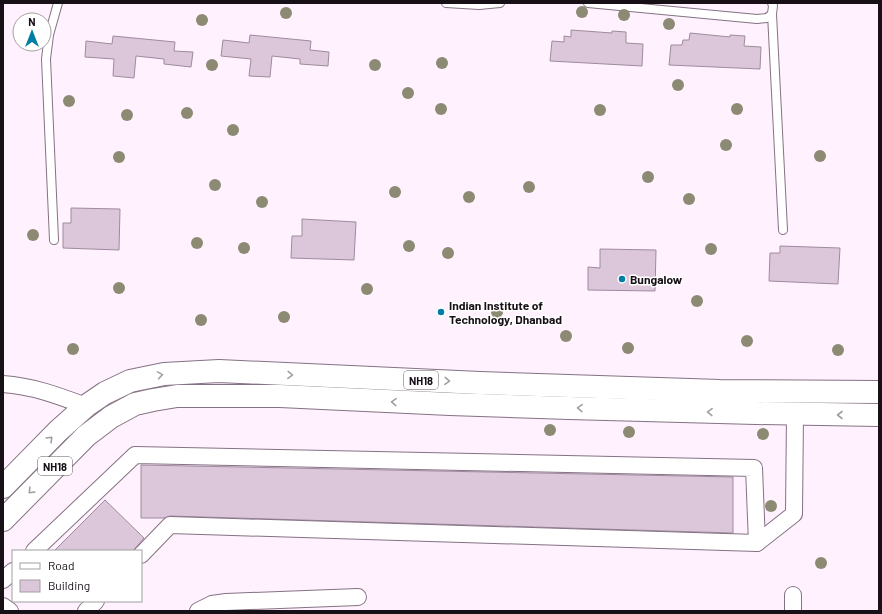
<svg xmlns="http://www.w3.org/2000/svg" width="882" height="614" font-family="Barlow,sans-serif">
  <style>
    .building { fill: #dcc6da; stroke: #9f8a9e }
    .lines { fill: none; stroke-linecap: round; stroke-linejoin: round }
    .service-casing { stroke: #857284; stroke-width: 10 }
    .minor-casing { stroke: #857284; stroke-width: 18 }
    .trunk-casing { stroke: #857284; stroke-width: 24 }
    .service { stroke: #fff; stroke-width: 8 }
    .minor { stroke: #fff; stroke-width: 16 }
    .trunk { stroke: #fff; stroke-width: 22 }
    .tree { fill: #8d8a73 }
    .oneway { stroke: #a29fa2 }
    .poi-dot { fill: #017ea4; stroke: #fff; stroke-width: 1.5 }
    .labels { text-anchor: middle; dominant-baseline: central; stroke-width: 3; stroke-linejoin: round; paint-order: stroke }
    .shield { fill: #fff; stroke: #5d585d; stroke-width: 1 }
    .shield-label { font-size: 11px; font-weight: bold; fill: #171017 }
    .poi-label { font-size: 12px; font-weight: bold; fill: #171017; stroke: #fff; text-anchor: start }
  </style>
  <rect width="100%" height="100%" fill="#fff1fe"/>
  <!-- building -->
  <g class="building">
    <polygon points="571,30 612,33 612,31 626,32 626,43 643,44 642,66 550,61 552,41 564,42 564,36 571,37"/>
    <polygon points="690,33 730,37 730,35 745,36 744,46 761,47 760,69 669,65 671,45 682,45 683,40 689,40"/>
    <polygon points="250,35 311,41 310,50 329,52 328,66 300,64 300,59 272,56 270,77 249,76 251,59 221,56 223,40 249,43"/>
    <polygon points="113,36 175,42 174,51 193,52 191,67 164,64 164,59 136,56 134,78 113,76 114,59 85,57 86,41 112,44"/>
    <polygon points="71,208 120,209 119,250 63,248 63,223 71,223"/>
    <polygon points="302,219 356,222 354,260 291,258 292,236 302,236"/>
    <polygon points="780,246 840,248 838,284 769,281 770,253 780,253"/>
    <polygon points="600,249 656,250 655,291 588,290 588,267 600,268"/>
    <polygon points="141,465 733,477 733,533 170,516 164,518 141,518"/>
    <polygon points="105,500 144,538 133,551 54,551"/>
  </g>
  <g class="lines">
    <!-- service casing -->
    <g class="service-casing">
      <g id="service">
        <polyline points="446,3 479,5 483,3"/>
        <polyline points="588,3 757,19 767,18 772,14 773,6 772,3"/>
        <polyline points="479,5 500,3"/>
        <polyline points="772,14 783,230"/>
        <polyline points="54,240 46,59 49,35 58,3"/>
      </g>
    </g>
    <!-- minor casing -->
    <g class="minor-casing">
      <g id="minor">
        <path d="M 3,384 C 33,386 59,396 86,406"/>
        <polyline points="757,543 794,514 795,414"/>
        <polyline points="34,551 135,455 754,468 757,543 170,525 141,555"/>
        <polyline points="3,580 13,571"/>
        <polyline points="793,595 793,611"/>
        <polyline points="3,606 10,611"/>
        <polyline points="86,611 96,601"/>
        <polyline points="198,611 212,604 226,602 358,597"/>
      </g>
    </g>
    <!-- trunk casing -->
    <g class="trunk-casing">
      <g id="trunk">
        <polyline points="3,487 58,431 86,406 105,393 130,381 164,374 219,371 480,383 720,391 879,392"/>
        <polyline points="3,520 86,436 111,417 135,404 153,400 177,396 280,396 450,404 569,408 756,413 879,415"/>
      </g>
    </g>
    <!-- service -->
    <use href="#service" class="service"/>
    <!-- minor -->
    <use href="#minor" class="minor"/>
    <!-- trunk -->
    <use href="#trunk" class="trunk"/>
  </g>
  <!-- trees -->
  <g class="tree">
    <circle cx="582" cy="12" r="6"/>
    <circle cx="286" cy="13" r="6"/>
    <circle cx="624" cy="15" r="6"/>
    <circle cx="202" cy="20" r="6"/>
    <circle cx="669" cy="24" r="6"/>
    <circle cx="442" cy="63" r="6"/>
    <circle cx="212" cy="65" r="6"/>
    <circle cx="375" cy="65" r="6"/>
    <circle cx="678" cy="85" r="6"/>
    <circle cx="408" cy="93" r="6"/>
    <circle cx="69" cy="101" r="6"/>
    <circle cx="441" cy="109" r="6"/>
    <circle cx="737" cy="109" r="6"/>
    <circle cx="600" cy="110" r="6"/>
    <circle cx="187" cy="113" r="6"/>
    <circle cx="127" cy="115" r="6"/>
    <circle cx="233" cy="130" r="6"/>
    <circle cx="726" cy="145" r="6"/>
    <circle cx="820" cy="156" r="6"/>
    <circle cx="119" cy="157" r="6"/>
    <circle cx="648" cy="177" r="6"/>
    <circle cx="215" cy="185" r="6"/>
    <circle cx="529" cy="187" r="6"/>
    <circle cx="395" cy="192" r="6"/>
    <circle cx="469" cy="197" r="6"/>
    <circle cx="689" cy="199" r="6"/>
    <circle cx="262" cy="202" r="6"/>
    <circle cx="33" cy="235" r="6"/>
    <circle cx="197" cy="243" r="6"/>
    <circle cx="409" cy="246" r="6"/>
    <circle cx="244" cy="248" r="6"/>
    <circle cx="711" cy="249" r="6"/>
    <circle cx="448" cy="253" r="6"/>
    <circle cx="119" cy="288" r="6"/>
    <circle cx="367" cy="289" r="6"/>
    <circle cx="697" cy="301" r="6"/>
    <circle cx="497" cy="312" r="6"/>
    <circle cx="284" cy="317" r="6"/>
    <circle cx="201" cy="320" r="6"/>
    <circle cx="566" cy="336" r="6"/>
    <circle cx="747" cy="341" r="6"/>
    <circle cx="628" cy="348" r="6"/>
    <circle cx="73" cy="349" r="6"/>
    <circle cx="838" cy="350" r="6"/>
    <circle cx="550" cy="430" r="6"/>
    <circle cx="629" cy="432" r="6"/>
    <circle cx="763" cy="434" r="6"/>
    <circle cx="771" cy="506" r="6"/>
    <circle cx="821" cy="563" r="6"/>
  </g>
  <!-- one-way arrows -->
  <defs><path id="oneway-chevron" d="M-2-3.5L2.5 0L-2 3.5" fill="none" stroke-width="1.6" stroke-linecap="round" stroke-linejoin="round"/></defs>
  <g class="oneway">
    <use href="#oneway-chevron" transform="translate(160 375) rotate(-9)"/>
    <use href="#oneway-chevron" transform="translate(290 375) rotate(2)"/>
    <use href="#oneway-chevron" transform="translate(447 381) rotate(3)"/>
    <use href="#oneway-chevron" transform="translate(394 402) rotate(-177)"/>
    <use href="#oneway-chevron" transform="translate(580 408) rotate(-178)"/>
    <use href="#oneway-chevron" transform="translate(710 412) rotate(-178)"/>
    <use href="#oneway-chevron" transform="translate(840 415) rotate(180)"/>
    <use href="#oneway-chevron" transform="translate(50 439) rotate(-45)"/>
    <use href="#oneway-chevron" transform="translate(31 491) rotate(135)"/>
  </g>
  <!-- markers -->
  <g class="poi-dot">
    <circle cx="622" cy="279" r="4"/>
    <circle cx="441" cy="312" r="4"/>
  </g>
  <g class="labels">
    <!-- shield labels -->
    <g class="shield">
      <rect x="404" y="371" width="34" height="18" rx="3"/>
      <rect x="38" y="457" width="34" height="18" rx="3"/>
    </g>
    <g class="shield-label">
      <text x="421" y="380">NH18</text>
      <text x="55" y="466">NH18</text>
    </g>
    <!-- poi labels -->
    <g class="poi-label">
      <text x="630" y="279">Bungalow</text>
      <text x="449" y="305">Indian Institute of<tspan x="449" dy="14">Technology, Dhanbad</tspan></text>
    </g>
  </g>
  <!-- border -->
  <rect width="882" height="614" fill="none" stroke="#171017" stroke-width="8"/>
  <!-- legend -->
  <rect x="12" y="550" width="130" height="52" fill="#ffffff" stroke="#a29fa2"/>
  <rect x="20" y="563" width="20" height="6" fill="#ffffff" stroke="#a29fa2"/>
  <text x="48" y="570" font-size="12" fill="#171017">Road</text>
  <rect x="20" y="580" width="20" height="12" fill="#dcc6da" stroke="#a29fa2"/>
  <text x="48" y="590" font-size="12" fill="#171017">Building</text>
  <!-- north arrow -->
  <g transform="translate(32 32)"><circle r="19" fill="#ffffff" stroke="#a29fa2"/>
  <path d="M0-3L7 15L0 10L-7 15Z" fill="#017ea4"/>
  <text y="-6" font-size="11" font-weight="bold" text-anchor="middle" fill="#171017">N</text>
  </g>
</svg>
